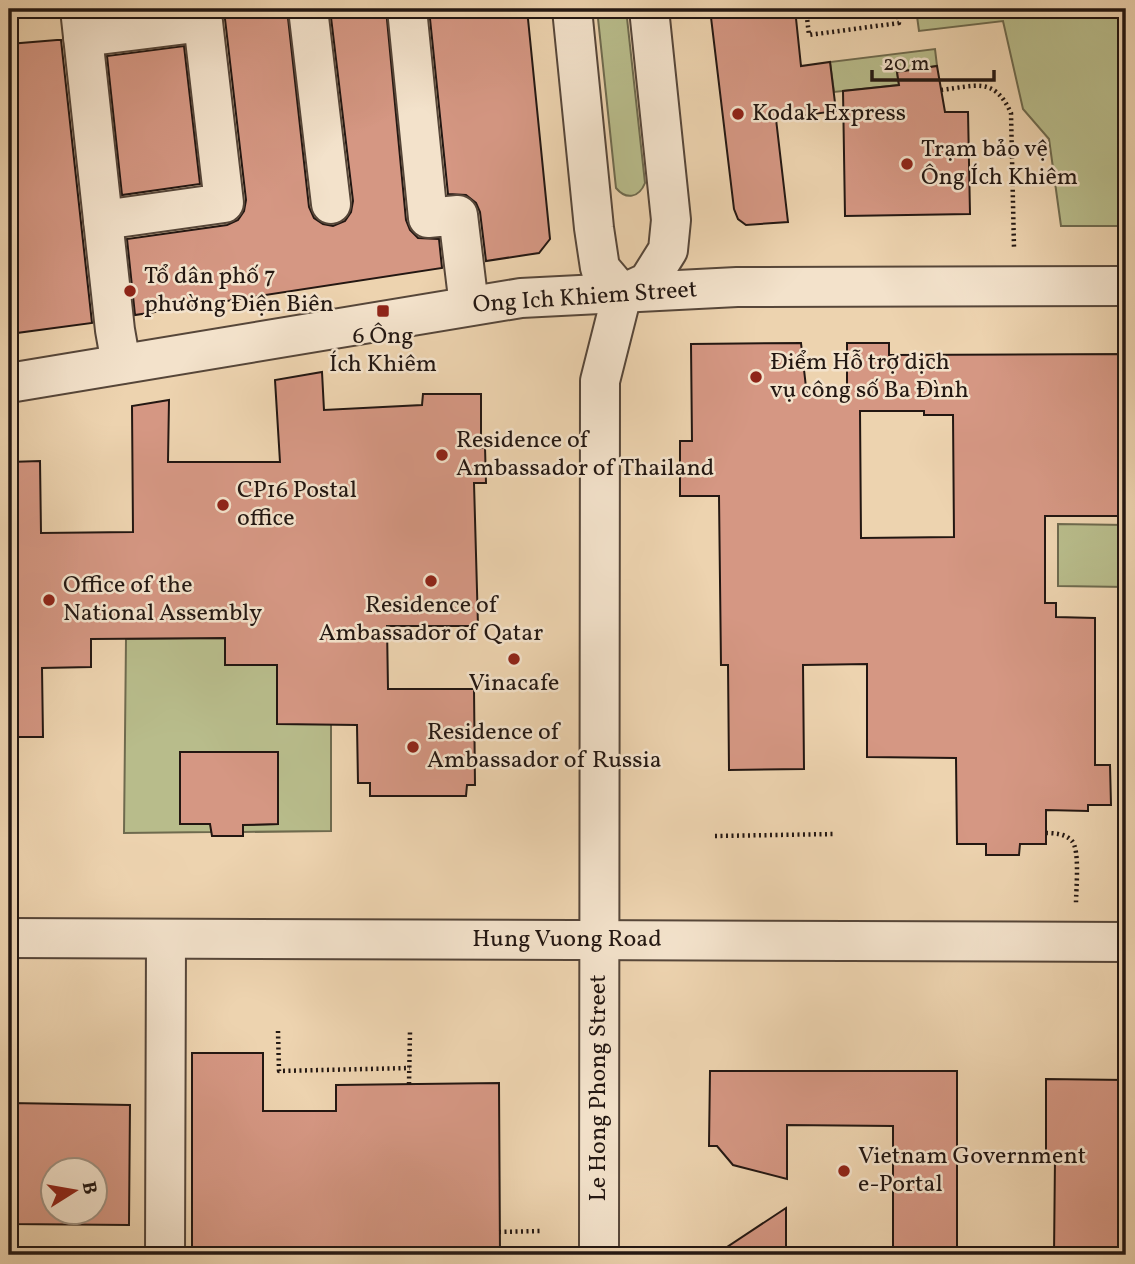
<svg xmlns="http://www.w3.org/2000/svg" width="1135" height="1264" font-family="Vollkorn,serif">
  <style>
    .green { fill: #b8bc8b; stroke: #6e6a4e; stroke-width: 2 }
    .building { fill: #d59783; stroke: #231712; stroke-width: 2; fill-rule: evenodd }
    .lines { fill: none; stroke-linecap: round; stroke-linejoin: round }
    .minor-casing { stroke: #564639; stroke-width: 42 }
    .path { stroke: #231712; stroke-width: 4.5; stroke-dasharray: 2 3.5; stroke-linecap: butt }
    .minor { stroke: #f3e2cb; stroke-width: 38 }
    .poi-dot { fill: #8f2418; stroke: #f3e2cb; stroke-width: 2.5 }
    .labels { text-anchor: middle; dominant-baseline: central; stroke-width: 5; stroke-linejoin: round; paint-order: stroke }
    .poi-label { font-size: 24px; fill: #231712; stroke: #f3e2cb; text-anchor: start }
    .street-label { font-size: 24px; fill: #231712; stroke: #f3e2cb }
  </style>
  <rect width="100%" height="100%" fill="#edd3af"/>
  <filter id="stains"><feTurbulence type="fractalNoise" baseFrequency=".00286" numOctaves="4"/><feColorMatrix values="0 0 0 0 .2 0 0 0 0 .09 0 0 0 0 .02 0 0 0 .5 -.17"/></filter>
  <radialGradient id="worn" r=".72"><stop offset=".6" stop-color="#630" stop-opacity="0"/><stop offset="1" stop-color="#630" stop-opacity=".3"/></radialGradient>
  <!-- green -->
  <g class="green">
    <path d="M 597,9 L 626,9 L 645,183 C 639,198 626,200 616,188 Z"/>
    <polygon points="916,9 1126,9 1126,226 1061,226 1049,139 1023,109 1003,21 919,31"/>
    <polygon points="935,49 937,66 897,72 899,85 834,92 830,62"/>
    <polygon points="1058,524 1126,525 1126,587 1058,586"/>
    <polygon points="225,638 225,665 277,665 277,700 331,662 331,831 243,832 243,825 278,824 278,752 181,752 180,824 212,824 211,832 124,833 126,639"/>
  </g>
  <!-- building -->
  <g class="building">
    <polygon points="220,9 287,9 309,207 314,218 323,224 333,226 345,221 351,212 353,201 330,9 386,9 406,220 410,230 418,238 439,239 442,268 135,315 127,239 227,225 238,220 244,211 246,200 225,19"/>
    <polygon points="429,9 527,9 550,239 539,253 486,261 480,212 476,203 466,195 448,194"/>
    <polygon points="710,9 795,9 801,66 830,62 836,111 776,119 788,222 746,225 738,219 734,209"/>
    <polygon points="57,40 61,40 92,323 9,334 9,44"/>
    <polygon points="184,46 200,184 122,195 107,56"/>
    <polygon points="937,66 945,112 968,112 970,214 845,216 843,91 899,85 897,72"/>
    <path d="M 801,343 L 807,396 L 847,394 L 847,343 L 889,343 L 889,355 L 1126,354 L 1126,516 L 1045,516 L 1045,603 L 1056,603 L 1056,617 L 1095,618 L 1095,765 L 1110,765 L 1111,805 L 1088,805 L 1088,811 L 1046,810 L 1046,844 L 1020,844 L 1019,855 L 986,855 L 986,844 L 957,844 L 956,758 L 867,757 L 867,664 L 803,665 L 804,769 L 729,770 L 728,665 L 721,665 L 719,496 L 680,496 L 680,441 L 692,441 L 691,344 ZM 860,411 L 924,411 L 924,415 L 953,415 L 954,537 L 861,538 Z"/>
    <polygon points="322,372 324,410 422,405 423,394 481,394 481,448 485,447 486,483 474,483 478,626 387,626 388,689 474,689 475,785 467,785 466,796 370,796 370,783 358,783 357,725 277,724 277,665 225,665 225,638 91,639 91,667 42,668 43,737 9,737 9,462 40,461 41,533 133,532 132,406 169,400 168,462 280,462 275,380"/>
    <polygon points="180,752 278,752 278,824 243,825 243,836 212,836 210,824 180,824"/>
    <polygon points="192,1053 263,1053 263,1111 336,1111 336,1085 499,1083 500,1255 192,1255"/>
    <polygon points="710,1071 957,1071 957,1255 893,1255 893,1126 787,1125 787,1179 733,1165 717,1146 709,1146"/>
    <polygon points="1046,1079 1126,1080 1126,1255 1054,1255 1055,1158 1046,1158"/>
    <path d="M 9,1103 L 130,1105 L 129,1225 L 9,1224 ZM 52,1170 L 94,1170 L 94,1212 L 52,1212 Z"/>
    <polygon points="786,1208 786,1255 715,1255"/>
  </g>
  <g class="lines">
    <!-- minor casing -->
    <g class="minor-casing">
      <g id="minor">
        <polyline points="80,9 115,330 121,364"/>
        <polyline points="308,9 331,204"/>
        <polyline points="407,9 428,218 458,215 469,306"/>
        <polyline points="572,9 594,228 600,268 622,294"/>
        <polyline points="83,37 203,22 224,203 103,220"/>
        <polyline points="622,294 648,282 668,250 671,220 649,9"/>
        <polyline points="9,383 521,298 737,287 1126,286"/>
        <polyline points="9,938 1126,942"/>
        <polyline points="165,1255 166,940"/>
        <polyline points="599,1255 600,381 622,294"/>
      </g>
    </g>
    <!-- path -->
    <g class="path">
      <polyline points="806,9 809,35 899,23 897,9"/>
      <path d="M 941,90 C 976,86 994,76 1011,113 L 1014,248"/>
      <path d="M 1046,833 C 1055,833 1066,834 1072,841 C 1080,850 1076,890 1076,903"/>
      <polyline points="715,836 835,834"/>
      <polyline points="278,1031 279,1071 410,1068"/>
      <polyline points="409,1084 410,1032"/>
      <polyline points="499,1232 541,1231"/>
    </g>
    <!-- minor -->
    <use href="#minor" class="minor"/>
  </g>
  <!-- markers -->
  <g class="poi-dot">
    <circle cx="738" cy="114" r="7"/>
    <circle cx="907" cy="164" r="7"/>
    <circle cx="130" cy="291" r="7"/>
    <rect x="376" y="304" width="14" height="14" rx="3.5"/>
    <circle cx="756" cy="377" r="7"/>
    <circle cx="442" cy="455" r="7"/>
    <circle cx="223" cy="505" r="7"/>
    <circle cx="431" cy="581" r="7"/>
    <circle cx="49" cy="600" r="7"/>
    <circle cx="514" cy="659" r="7"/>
    <circle cx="413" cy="747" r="7"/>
    <circle cx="844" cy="1171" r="7"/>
  </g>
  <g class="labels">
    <!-- poi labels -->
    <g class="poi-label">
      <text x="752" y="114">Kodak Express</text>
      <text x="921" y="150">Trạm bảo vệ<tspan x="921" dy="28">Ông Ích Khiêm</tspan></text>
      <text x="144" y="277">Tổ dân phố 7<tspan x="144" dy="28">phường Điện Biên</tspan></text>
      <text x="383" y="337" text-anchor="middle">6 Ông<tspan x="383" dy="28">Ích Khiêm</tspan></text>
      <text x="770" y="363">Điểm Hỗ trợ dịch<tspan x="770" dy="28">vụ công số Ba Đình</tspan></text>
      <text x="456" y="441">Residence of<tspan x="456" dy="28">Ambassador of Thailand</tspan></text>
      <text x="237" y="491">CP16 Postal<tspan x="237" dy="28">office</tspan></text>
      <text x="63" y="586">Office of the<tspan x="63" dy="28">National Assembly</tspan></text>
      <text x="431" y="606" text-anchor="middle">Residence of<tspan x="431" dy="28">Ambassador of Qatar</tspan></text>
      <text x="514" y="684" text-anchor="middle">Vinacafe</text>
      <text x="427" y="733">Residence of<tspan x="427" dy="28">Ambassador of Russia</tspan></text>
      <text x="858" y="1157">Vietnam Government<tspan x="858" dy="28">e-Portal</tspan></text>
    </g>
    <!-- street labels -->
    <g class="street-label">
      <text transform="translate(585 298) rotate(-4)">Ong Ich Khiem Street</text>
      <text x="567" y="940">Hung Vuong Road</text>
      <text transform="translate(599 1088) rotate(-90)">Le Hong Phong Street</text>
    </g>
  </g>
  <!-- margin -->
  <rect width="1135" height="1264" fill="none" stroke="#edd3af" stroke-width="35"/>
  <rect x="10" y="10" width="1114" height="1243" fill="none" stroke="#231712" stroke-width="3.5"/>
  <rect x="18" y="18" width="1100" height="1229" fill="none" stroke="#231712" stroke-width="2"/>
  <!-- north arrow -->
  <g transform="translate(74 1191) rotate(79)"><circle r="33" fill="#f3e2cb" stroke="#a09181" stroke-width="2"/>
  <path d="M0-5L12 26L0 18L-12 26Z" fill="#8f2418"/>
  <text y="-10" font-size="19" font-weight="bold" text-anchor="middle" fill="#231712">B</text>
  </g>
  <!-- scale -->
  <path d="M872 70v10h122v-10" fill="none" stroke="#231712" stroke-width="3.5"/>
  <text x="883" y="70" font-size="21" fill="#231712" stroke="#f3e2cb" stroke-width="5" paint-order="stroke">20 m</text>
  <rect width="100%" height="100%" filter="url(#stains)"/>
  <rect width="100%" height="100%" fill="url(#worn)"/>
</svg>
